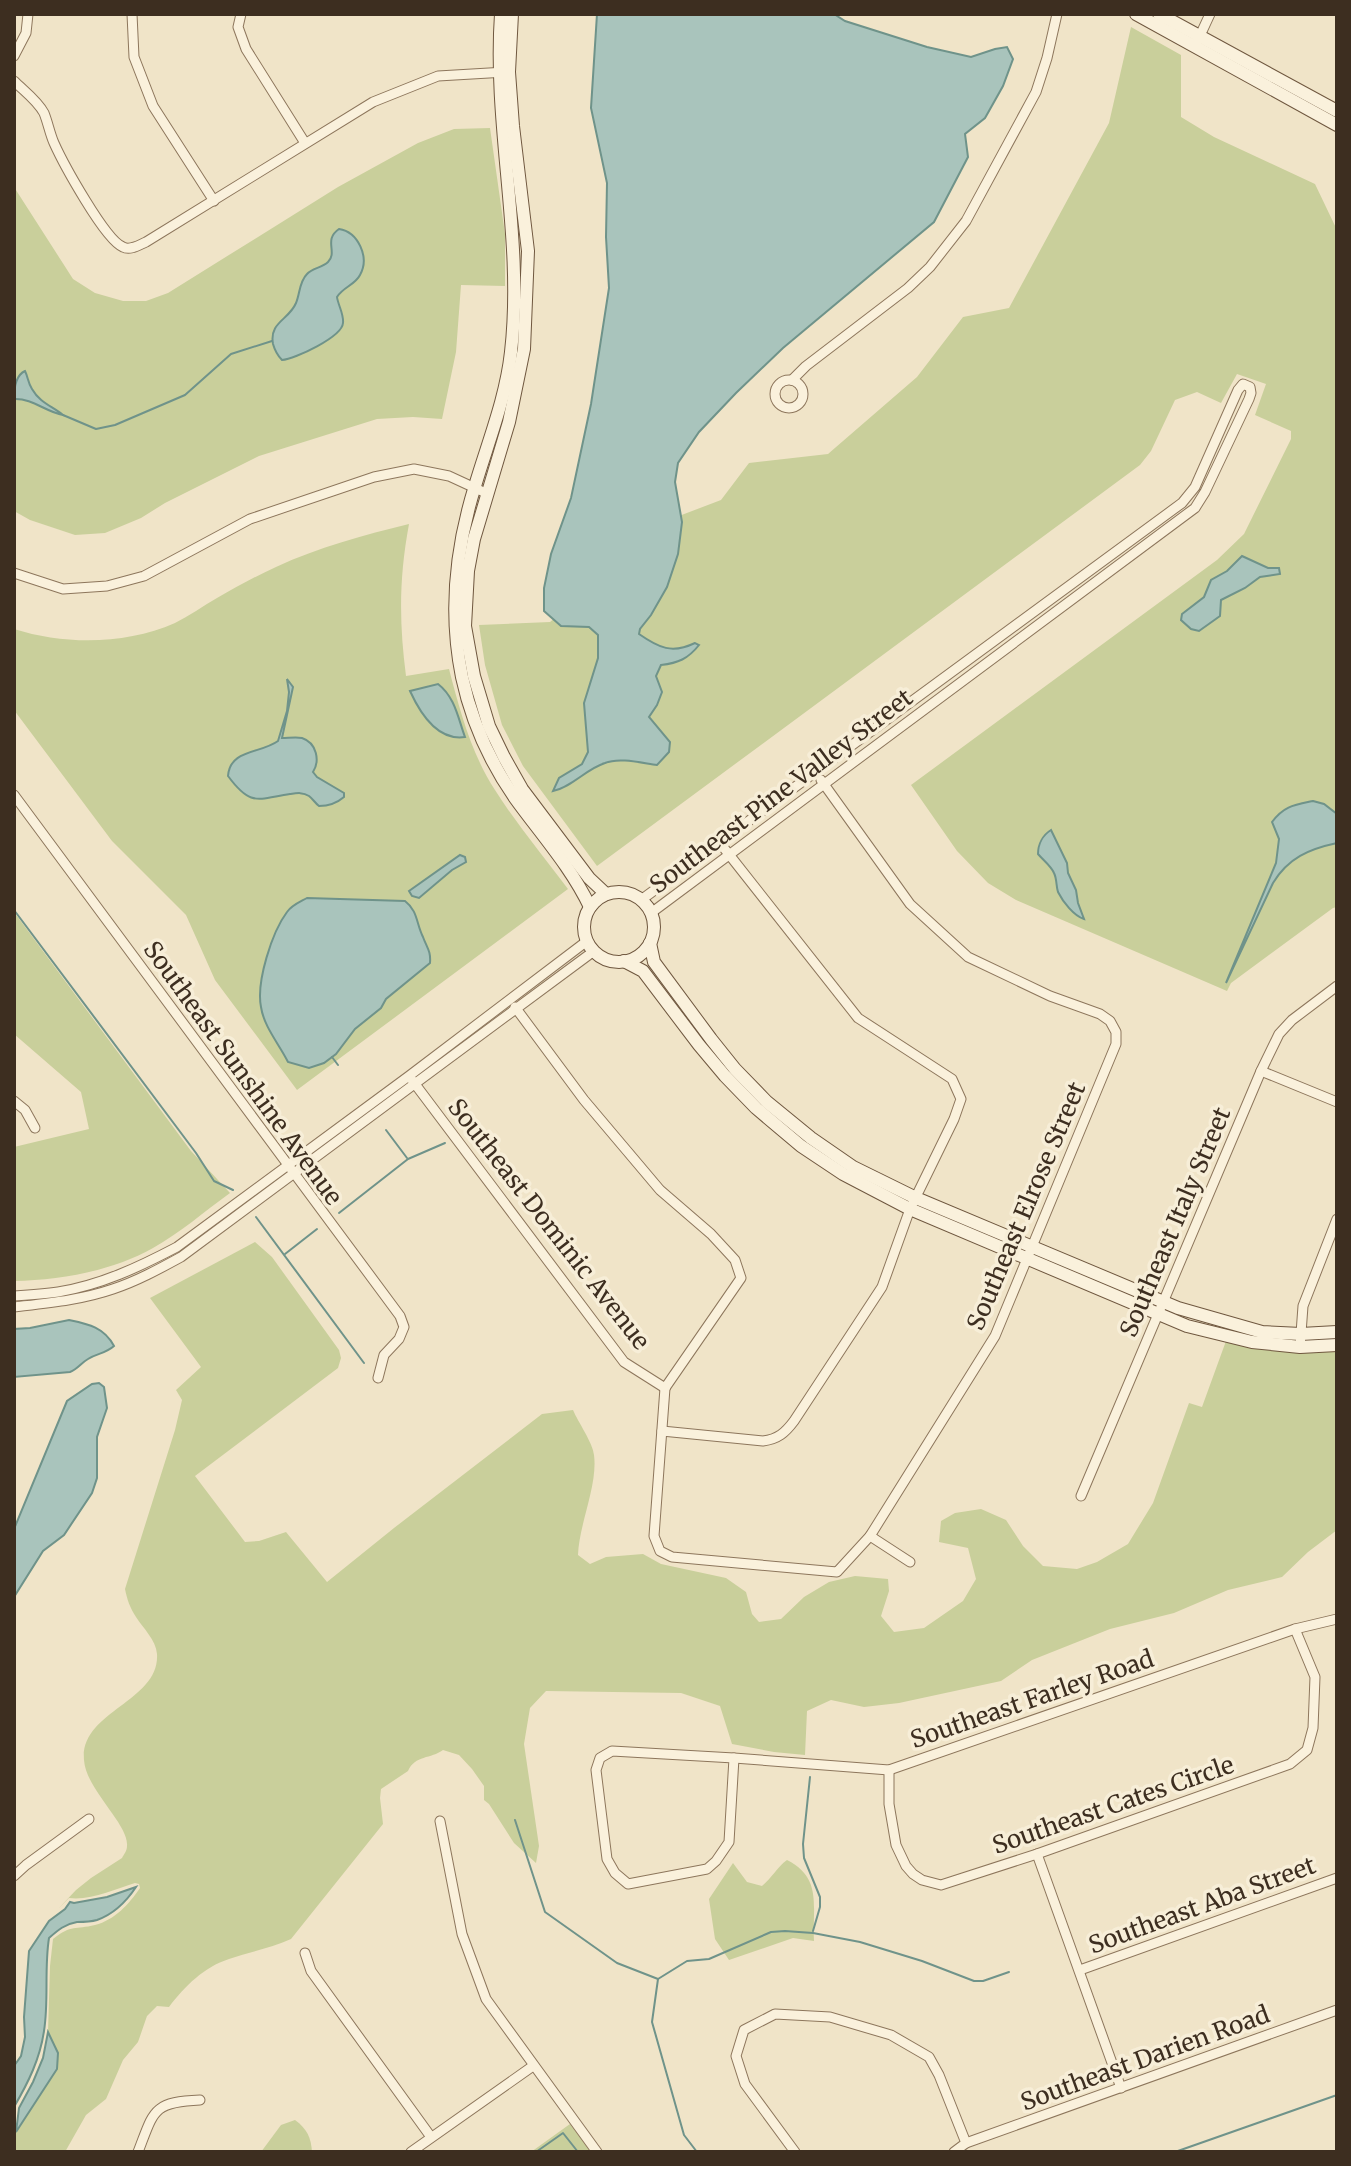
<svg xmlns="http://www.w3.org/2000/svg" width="1351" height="2166" font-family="Merriweather,serif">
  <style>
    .green { fill: #c9cf9b }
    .water { fill: #a9c4bc; stroke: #6f938a; stroke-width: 2 }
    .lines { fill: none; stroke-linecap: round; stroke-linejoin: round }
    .stream { stroke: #6f938a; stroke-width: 2 }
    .street-casing { stroke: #8d765c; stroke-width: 11 }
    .secondary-casing { stroke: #6f573f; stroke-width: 14 }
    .street { stroke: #faf1dc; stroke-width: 9 }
    .secondary { stroke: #faf1dc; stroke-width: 12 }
    .labels { text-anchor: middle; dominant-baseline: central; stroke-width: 7; stroke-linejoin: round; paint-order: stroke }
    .street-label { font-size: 24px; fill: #3d2e20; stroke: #f7eed8 }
  </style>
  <rect width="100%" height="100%" fill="#f0e4c8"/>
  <!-- green -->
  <g class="green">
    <polygon points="1131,27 1181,55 1181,117 1214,137 1315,184 1337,230 1337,907 1333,908 1231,983 1227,991 1016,900 988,883 957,851 911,785 1217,560 1244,534 1291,439 1291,431 1255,415 1266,384 1237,374 1221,403 1197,392 1175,400 1151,451 1140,465 597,866 523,766 502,725 485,665 479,625 550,622 679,516 721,500 749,463 828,454 917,377 963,317 1009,308 1109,123"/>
    <polygon points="490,128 505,234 505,286 461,285 456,352 442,419 413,417 377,419 259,456 165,503 141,518 105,533 75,535 30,520 14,511 14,187 73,279 95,293 123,301 146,301 168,293 338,187 418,143 454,129"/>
    <path d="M 409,524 C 399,578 399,622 406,676 L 449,669 C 460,711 471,753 495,790 C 517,825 544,857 568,889 L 297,1090 L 215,980 L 186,915 L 112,841 L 14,710 L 14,629 C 65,645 125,645 175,623 C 189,616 203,606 217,598 C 236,587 256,576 276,567 C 319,547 364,535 409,524 Z"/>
    <path d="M 14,912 L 191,1151 L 230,1193 C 205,1211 180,1233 153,1248 C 112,1271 61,1280 14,1281 L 14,1147 L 89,1129 L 81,1092 L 14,1034 Z"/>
    <path d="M 255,1242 L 272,1257 L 339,1350 L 341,1358 L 338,1368 L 195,1476 L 245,1542 L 259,1541 L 286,1532 L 327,1582 L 394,1528 L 542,1414 L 573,1410 C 578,1422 593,1443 594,1455 C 598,1485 579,1524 578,1555 L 590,1564 L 606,1557 L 643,1554 L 661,1564 L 726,1578 L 746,1592 L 752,1614 L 759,1622 L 781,1619 L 804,1597 L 829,1582 L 855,1576 L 888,1579 L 889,1591 L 881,1616 L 894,1632 L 924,1628 L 963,1601 L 976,1579 L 968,1548 L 939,1542 L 941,1521 L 955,1513 L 981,1509 L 1006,1520 L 1023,1546 L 1043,1566 L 1077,1569 L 1097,1562 L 1128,1544 L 1153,1503 L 1189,1403 L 1202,1407 L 1226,1341 L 1337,1349 L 1337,1530 L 1308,1552 L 1282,1577 L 1228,1590 L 1174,1613 L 1110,1629 L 1032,1660 L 1001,1681 L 899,1703 L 864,1707 L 831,1700 L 807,1711 L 805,1755 L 774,1752 L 732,1744 L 720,1706 L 681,1693 L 546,1691 L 530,1708 L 524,1744 L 539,1846 L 536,1863 L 514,1843 L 489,1804 L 484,1800 L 484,1786 L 472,1769 L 459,1755 L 443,1750 C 431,1759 415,1755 408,1771 L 381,1789 L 380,1798 L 383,1824 L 291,1939 C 271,1948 250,1952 229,1959 C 204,1967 185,1986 169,2007 L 157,2006 L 147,2016 L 138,2042 L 123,2060 L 106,2099 L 86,2115 L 65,2152 L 15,2152 L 16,2132 L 58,2065 L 58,2053 L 48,2032 L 50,1966 L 53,1939 C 72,1924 75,1930 95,1925 C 115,1920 129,1904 140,1888 L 139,1884 L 135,1883 C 115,1889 90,1901 69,1898 L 59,1908 L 76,1890 L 91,1878 L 122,1858 C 124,1854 127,1851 127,1846 C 129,1824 86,1790 84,1760 C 80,1711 160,1702 157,1654 C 156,1640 143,1628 136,1617 C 130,1608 127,1599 125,1589 L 175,1430 L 182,1400 L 176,1390 L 201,1367 L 150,1298 Z"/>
    <path d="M 787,1860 C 823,1878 812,1907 814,1941 L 793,1938 L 729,1960 L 715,1939 L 709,1899 L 733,1863 L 747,1882 L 762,1886 C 772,1878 777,1867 787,1860 Z"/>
    <path d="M 295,2120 C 307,2129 311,2137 312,2152 L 261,2152 L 281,2125 Z"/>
    <polygon points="570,2124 591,2152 531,2152"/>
  </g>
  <!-- water -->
  <g class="water">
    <path d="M 597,14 L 834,14 L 845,21 L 927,47 L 971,57 L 995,49 L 1007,47 L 1013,59 L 1003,86 L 985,118 L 965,134 L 968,157 L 934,222 L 783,348 L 736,393 L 699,432 L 678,463 L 675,482 L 682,522 L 678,554 L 667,587 L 651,615 L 640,629 L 639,634 C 659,648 672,654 695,643 L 699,645 C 688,659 678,663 661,665 L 656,676 L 662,692 L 657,705 L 649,717 L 670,742 L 669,752 L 657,765 C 642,763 619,757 605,763 C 586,769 572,787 553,791 L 559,778 L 582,764 L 588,752 L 584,703 L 598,658 L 598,635 L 589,627 L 561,626 L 544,611 L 544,588 L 551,554 L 571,498 L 591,404 L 609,288 L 606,237 L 607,183 L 591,108 Z"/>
    <path d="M 339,229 C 358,232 370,257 360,275 C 355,285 343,287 337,297 C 338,305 344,314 343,323 C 342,337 295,359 282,360 C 277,355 275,351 273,344 C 269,322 289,320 296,303 C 300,294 299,282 307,274 C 312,268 322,268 328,262 C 338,252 323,240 339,229 Z"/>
    <path d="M 25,371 C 28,377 28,383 32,389 C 40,403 52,406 63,415 C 46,412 32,398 14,399 C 14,389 16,375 25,371 Z"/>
    <polygon points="1242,556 1268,568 1279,568 1280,574 1260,577 1245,588 1221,600 1220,616 1199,631 1191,629 1181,620 1182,614 1204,597 1211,580 1227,571"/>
    <path d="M 287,679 L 293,687 L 282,738 C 288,738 297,737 302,738 C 317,743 320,761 313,772 L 317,777 L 344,793 L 344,797 C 337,803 328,806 319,806 C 315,803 313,799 309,796 C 303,792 297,793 290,794 C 257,799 251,807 228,776 C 230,749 260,754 278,741 L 287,711 L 289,692 Z"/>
    <path d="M 438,684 C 455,697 458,718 465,737 C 438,741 420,713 410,691 Z"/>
    <path d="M 1313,801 L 1324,804 L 1337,814 L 1337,843 C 1309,849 1288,858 1273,883 L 1226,983 L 1276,863 L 1279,839 L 1272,822 C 1284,806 1294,805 1313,801 Z"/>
    <path d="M 1051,830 L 1067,863 L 1068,873 L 1076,890 L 1078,903 L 1084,919 C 1074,916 1063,902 1058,892 C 1056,886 1057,879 1054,873 C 1051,866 1043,860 1038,854 C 1038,844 1043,835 1051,830 Z"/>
    <polygon points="460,855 465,857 466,862 452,870 419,898 412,896 409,891"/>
    <path d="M 307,898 L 405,901 C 418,911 416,923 423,937 C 427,948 431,951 430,963 L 386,999 L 381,1008 L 355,1029 L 336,1054 L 324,1063 L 309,1068 L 288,1062 C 279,1044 264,1027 261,1007 C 256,982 272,932 287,912 C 292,905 300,902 307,898 Z"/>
    <path d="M 69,1320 C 88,1324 104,1327 114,1346 C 105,1354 97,1353 88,1359 C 81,1363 78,1369 70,1372 L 14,1377 L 14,1329 L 30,1328 Z"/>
    <polygon points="99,1383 104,1387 107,1408 97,1437 97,1478 92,1493 64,1535 43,1551 14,1597 14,1529 67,1401 92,1384"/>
    <path d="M 136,1887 C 126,1902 114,1914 97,1920 C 90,1922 84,1922 77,1922 C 65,1924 58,1930 49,1938 C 44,1969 49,2000 44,2031 C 40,2059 28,2083 14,2107 L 14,2112 L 14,2066 L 21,2056 L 25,2037 L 24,2017 L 29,1951 L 49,1921 L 65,1909 L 70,1902 L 74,1903 L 107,1897 Z"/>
    <polygon points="48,2032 58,2053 57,2069 16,2132 19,2108 33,2082 43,2058"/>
  </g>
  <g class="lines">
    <!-- stream -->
    <g class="stream">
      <polyline points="63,415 96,429 115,425 185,395 231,354 272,341"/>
      <polyline points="14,910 196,1153 214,1181 233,1190"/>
      <polyline points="332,1057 338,1065"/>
      <polyline points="386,1130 407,1158"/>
      <polyline points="339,1213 408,1159 445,1143"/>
      <polyline points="256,1217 364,1363"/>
      <polyline points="285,1254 317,1229"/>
      <polyline points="810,1777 803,1844 804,1858 820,1897 820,1907 813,1931"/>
      <polyline points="515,1820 545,1912 617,1963 658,1979 652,2022 684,2135 697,2152"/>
      <polyline points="658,1979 687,1961 709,1959 771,1932 785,1931 813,1933 860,1942 922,1961 974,1981 983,1981 1009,1972"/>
      <polyline points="536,2152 563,2133 578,2152"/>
      <polyline points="1175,2152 1337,2095"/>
    </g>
    <!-- street casing -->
    <g class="street-casing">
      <g id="street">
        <polyline points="132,14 134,57 153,106 214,201"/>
        <polyline points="241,14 238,27 246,49 305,143"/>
        <polyline points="1198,40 1210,14"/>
        <polyline points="14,56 26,33 28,14"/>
        <path d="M 14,81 C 24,91 37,100 44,113 C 48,123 50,134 54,143 C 63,163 105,240 123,247 C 130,251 139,245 146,242 L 373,102 L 438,76 L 506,72"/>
        <polyline points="792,380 806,366 908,288 930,267 966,221 1036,92 1047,58 1057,14"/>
        <circle cx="789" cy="394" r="14"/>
        <polyline points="14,573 63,589 107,586 144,576 250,519 374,477 414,469 449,476 488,494"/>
        <polyline points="14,795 400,1316 404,1327 399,1339 384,1355 378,1378"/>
        <polyline points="641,900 1182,503 1195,487 1238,390 1243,384 1250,387 1251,393 1249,399 1205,492 1195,508 651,913"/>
        <polyline points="515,1007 584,1100 660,1190 711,1234 735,1260 741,1278 665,1388"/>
        <polyline points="1261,1071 1337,1102"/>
        <polyline points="412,1080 624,1362 665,1388"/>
        <polyline points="14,1101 25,1110 35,1128"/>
        <path d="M 14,1296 C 29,1295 44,1294 58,1292 C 101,1285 139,1267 177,1247 L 409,1076 L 587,941"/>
        <path d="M 14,1307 C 48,1303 81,1300 113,1289 C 137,1281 159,1269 181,1257 L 594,951"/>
        <polyline points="1300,1347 1303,1306 1337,1219"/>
        <polyline points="665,1388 654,1536 660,1551 672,1557 837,1572 870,1536 995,1336 1116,1044 1116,1032 1110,1021 1100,1014 1050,996 968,957 910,904 821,780"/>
        <path d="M 662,1431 L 763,1441 C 778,1439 785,1433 794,1421 L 882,1287 L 910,1209 L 954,1119 L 961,1099 L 952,1079 L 858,1018 L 720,843"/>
        <polyline points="1081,1496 1261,1071 1279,1034 1292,1020 1337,986"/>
        <polyline points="870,1536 910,1562"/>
        <polygon points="612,1751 734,1758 729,1842 716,1861 707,1869 628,1884 615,1873 607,1859 596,1770 600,1758"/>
        <polyline points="734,1758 889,1770 1295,1629 1337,1619"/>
        <polyline points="889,1770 889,1804 896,1845 906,1866 913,1874 922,1880 941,1885 1037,1854 1290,1764 1307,1750 1313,1728 1315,1677 1295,1629"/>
        <polyline points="440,1821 462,1934 486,1999 597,2152"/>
        <polyline points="1037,1854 1121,2088"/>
        <polyline points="14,1876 26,1865 89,1819"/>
        <polyline points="305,1953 311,1971 431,2137"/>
        <polyline points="1080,1970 1337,1878"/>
        <polyline points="966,2143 1337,2010"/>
        <path d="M 138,2152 C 154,2111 152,2102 200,2100"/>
        <polyline points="411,2152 533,2066"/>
        <polyline points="795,2152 745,2084 736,2056 744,2030 775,2014 830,2017 891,2035 929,2057 939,2075 966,2143 954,2152"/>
      </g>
    </g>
    <!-- secondary casing -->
    <g class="secondary-casing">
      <g id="secondary">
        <path d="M 501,14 C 493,128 524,238 511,352 C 506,398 488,442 475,486 C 456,547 449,613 462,677 C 471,719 490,762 515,798 C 541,834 571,867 590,907"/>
        <polyline points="512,14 509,72 513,126 528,251 524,349 509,422 474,539 468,571 465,626 474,676 489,726 504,757 522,789 589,878 606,894"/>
        <polyline points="1136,14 1337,125"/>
        <polyline points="1159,14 1337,111"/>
        <circle cx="619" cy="927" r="35"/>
        <polyline points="650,943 654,962 711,1039 735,1069 767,1102 811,1138 853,1167 916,1198 1178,1308 1262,1332 1301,1334 1337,1332"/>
        <polyline points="624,961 643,971 699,1045 725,1076 756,1108 801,1146 843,1174 910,1209 1187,1326 1252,1342 1300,1347 1337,1345"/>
      </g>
    </g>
    <!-- street -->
    <use href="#street" class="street"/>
    <!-- secondary -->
    <use href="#secondary" class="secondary"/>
  </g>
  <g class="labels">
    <!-- street labels -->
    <g class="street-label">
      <text transform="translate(781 791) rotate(-37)">Southeast Pine Valley Street</text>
      <text transform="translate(243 1073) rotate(54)">Southeast Sunshine Avenue</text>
      <text transform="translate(1026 1206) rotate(-67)">Southeast Elrose Street</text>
      <text transform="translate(1175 1222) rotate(-67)">Southeast Italy Street</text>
      <text transform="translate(549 1224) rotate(52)">Southeast Dominic Avenue</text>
      <text transform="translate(1032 1699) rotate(-19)">Southeast Farley Road</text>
      <text transform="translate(1113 1805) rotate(-19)">Southeast Cates Circle</text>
      <text transform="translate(1202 1905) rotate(-20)">Southeast Aba Street</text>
      <text transform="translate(1145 2058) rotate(-20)">Southeast Darien Road</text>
    </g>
  </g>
  <!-- border -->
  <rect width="1351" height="2166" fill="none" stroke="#3d2e20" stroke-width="32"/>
</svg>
